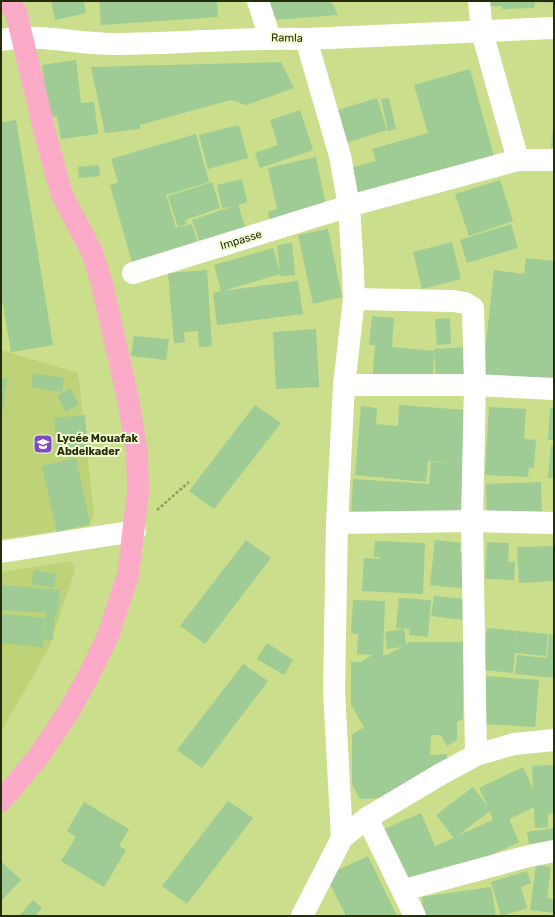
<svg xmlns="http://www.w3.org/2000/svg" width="555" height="917" font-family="Rubik,sans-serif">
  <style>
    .built { fill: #bed378 }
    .building { fill: #9fcb94; fill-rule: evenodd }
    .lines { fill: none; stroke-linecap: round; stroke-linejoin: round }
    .path { stroke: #91a15e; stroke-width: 2.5; stroke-dasharray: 3 2; stroke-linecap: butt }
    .minor { stroke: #fff; stroke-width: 22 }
    .major { stroke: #fbabc8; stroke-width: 22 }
    .labels { text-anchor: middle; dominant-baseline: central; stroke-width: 4; stroke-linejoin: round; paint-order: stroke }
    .street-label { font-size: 11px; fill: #262d0a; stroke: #effad1 }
    .poi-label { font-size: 11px; font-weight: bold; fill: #262d0a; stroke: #effad1; text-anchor: start }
  </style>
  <rect width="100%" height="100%" fill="#cade8b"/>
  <!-- built -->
  <g class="built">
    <polygon points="1,350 78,373 94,514 89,526 1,539"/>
    <polygon points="72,561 75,570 49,648 1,732 1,572"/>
  </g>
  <!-- building -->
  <g class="building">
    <polygon points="51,1 84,1 86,13 55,20"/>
    <polygon points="99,1 217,1 218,17 101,25"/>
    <polygon points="268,1 331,1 338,15 273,20"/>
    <polygon points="486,1 550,1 550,3 535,2 534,8 502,9 502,6 487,6"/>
    <polygon points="76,60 81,103 94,102 98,134 61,139 57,116 49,118 42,65"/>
    <polygon points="281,62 294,88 246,105 231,100 140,125 140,129 105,133 91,67"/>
    <polygon points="470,69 495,160 355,199 347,169 376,161 372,149 428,133 414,85"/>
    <polygon points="377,98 387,130 339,145 329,113"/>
    <polygon points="389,98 396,129 388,131 381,99"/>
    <polygon points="300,110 313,150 260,168 255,153 278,145 270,120"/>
    <polygon points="16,120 53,345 11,352 1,294 1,122"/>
    <polygon points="239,125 248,158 208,169 199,135"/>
    <polygon points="553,129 554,129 554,148 551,147"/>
    <polygon points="196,134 209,182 166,195 176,228 192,224 198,244 134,269 110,185 118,182 111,159"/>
    <polygon points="316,157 326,206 270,221 268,212 277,209 268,168"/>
    <polygon points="99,165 100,176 79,178 78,167"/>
    <polygon points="242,179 247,202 238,205 246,229 201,245 192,220 234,206 222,208 217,185"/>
    <polygon points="500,180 513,221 469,236 455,194"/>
    <polygon points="212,182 220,208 185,220 187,224 178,227 168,196"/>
    <polygon points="511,224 518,248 467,263 460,240"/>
    <polygon points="328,229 342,297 313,304 298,235"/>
    <polygon points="452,242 461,279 422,289 413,252"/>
    <polygon points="292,243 295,275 280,276 280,274 223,291 298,281 303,314 217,325 213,293 221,291 214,265 273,248 280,272 277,245"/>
    <polygon points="526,258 554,261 554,387 482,379 494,270 524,274"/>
    <polygon points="207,270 212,346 199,347 198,331 184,332 185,342 174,343 168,273"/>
    <polygon points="372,316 394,318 392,347 434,351 434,349 469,347 471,383 437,385 434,353 433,376 372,383 375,345 369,345"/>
    <polygon points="450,318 451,344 437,345 435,319"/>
    <polygon points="316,329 319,387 276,389 273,332"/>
    <polygon points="134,336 169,339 166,360 131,356"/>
    <polygon points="33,373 64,378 62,392 31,387"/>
    <polygon points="1,378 7,379 2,416 1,415"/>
    <polygon points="70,388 79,404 66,412 57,396"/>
    <polygon points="255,405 281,423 214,509 189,491"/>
    <polygon points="399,405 466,410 462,464 428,461 426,482 355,475 361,406 377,408 376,424 398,426"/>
    <polygon points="489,407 526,409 524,439 536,440 534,468 529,468 528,477 485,475"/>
    <polygon points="550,408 554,408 554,440 548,440"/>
    <polygon points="85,415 88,449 57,452 54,418"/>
    <polygon points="551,445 554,446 554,478 548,478"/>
    <polygon points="76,458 90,524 57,532 42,466"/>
    <polygon points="431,462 466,464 462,522 351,516 353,479 429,484"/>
    <polygon points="541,482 542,518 487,520 486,484"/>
    <polygon points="246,540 271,558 205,644 180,626"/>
    <polygon points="435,540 461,543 460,552 470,553 467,589 430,585"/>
    <polygon points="375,541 425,543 423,594 362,591 364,558 380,559 380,557 374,557"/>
    <polygon points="487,542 509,543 508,562 515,562 514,580 485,579"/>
    <polygon points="554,546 554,581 519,583 517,547"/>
    <polygon points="34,570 56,574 54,588 31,584"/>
    <polygon points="2,585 60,590 58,614 55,614 53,640 44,640 46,613 1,610"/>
    <polygon points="434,596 466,599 464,620 431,616"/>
    <polygon points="399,598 431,600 428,637 409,635 410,629 396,628"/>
    <polygon points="353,600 385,601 383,655 387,655 402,647 387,649 385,632 404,629 406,644 410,642 463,642 463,719 457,722 457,740 447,746 441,735 431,735 430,755 447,754 447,759 381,798 360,799 352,784 352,735 364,727 351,705 351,662 361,662 372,655 377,655 357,654 358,634 351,633"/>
    <polygon points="1,614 45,618 43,647 1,643"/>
    <polygon points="487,628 517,631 513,673 483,670"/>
    <polygon points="517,631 548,634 546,656 515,653"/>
    <polygon points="549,634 554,635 554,678 515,674 517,655 547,658"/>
    <polygon points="267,643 293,660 284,675 257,659"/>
    <polygon points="243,664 268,681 202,768 177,750"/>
    <polygon points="486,676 539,680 535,727 482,724"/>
    <path d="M 554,765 L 554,813 L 548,814 L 548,827 L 535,828 L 534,807 L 509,819 L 519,842 L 449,875 L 442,862 L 446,872 L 407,889 L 382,830 L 421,813 L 435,846 L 454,838 L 436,815 L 473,787 L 488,807 L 479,788 L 523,767 L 533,789 L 532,766 ZM 490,811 L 493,820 L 457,836 Z"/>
    <polygon points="228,801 253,818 187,904 162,886"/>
    <polygon points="84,802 129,829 119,846 126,850 104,887 61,861 76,837 67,831"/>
    <polygon points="554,828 554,840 529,844 527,832"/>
    <polygon points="368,856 397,916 346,916 326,876"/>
    <polygon points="1,861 21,880 1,901"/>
    <polygon points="536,865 551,867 547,898 554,899 554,913 530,910"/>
    <polygon points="527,871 531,883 521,887 527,908 501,916 491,882"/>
    <polygon points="491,887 496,916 424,916 422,897"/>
    <polygon points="33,900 42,908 35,916 19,916"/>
  </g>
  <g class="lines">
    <!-- path -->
    <polyline class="path" points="157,510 189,482"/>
    <!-- minor -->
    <g class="minor">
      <polyline points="258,1 270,38"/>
      <polyline points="306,39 340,156 349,206 353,272 354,299 344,385 337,523 334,691 342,838"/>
      <path d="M 1,40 C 39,33 75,44 114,44 C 178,44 242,37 306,39 L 554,28"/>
      <polyline points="518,160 554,160"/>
      <polyline points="133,273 349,206 518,160 482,32 479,1"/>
      <polyline points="354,299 453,301 465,303 473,308 475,385 472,521 476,755"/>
      <polyline points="344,385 475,385 554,389"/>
      <polyline points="337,523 472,521 554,523"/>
      <polyline points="1,552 135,531"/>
      <polyline points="367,818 415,916"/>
      <polyline points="404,890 525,857 554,851"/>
      <polyline points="302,916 342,838 367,818 441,774 476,755 514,744 554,740"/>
    </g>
    <!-- major -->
    <polyline class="major" points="1,801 39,756 69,711 89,675 108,636 128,575 138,493 137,452 128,399 102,284 92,252 62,195 45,133 16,12 6,1"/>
  </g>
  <!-- icons -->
  <defs>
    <g id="school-square" transform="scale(1)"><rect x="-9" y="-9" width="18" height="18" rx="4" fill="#7d4bc2" stroke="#effad1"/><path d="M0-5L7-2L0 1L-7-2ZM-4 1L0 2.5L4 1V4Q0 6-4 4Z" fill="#fff"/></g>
  </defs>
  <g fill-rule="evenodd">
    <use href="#school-square" x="43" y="444"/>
  </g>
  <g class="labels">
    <!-- street labels -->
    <g class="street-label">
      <text transform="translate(287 38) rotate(1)">Ramla</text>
      <text transform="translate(241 240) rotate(-17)">Impasse</text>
    </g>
    <!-- poi labels -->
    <g class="poi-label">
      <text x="57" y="438">Lycée Mouafak<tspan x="57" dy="13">Abdelkader</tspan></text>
    </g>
  </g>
  <!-- border -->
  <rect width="555" height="917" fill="none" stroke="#262d0a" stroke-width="4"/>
</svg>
